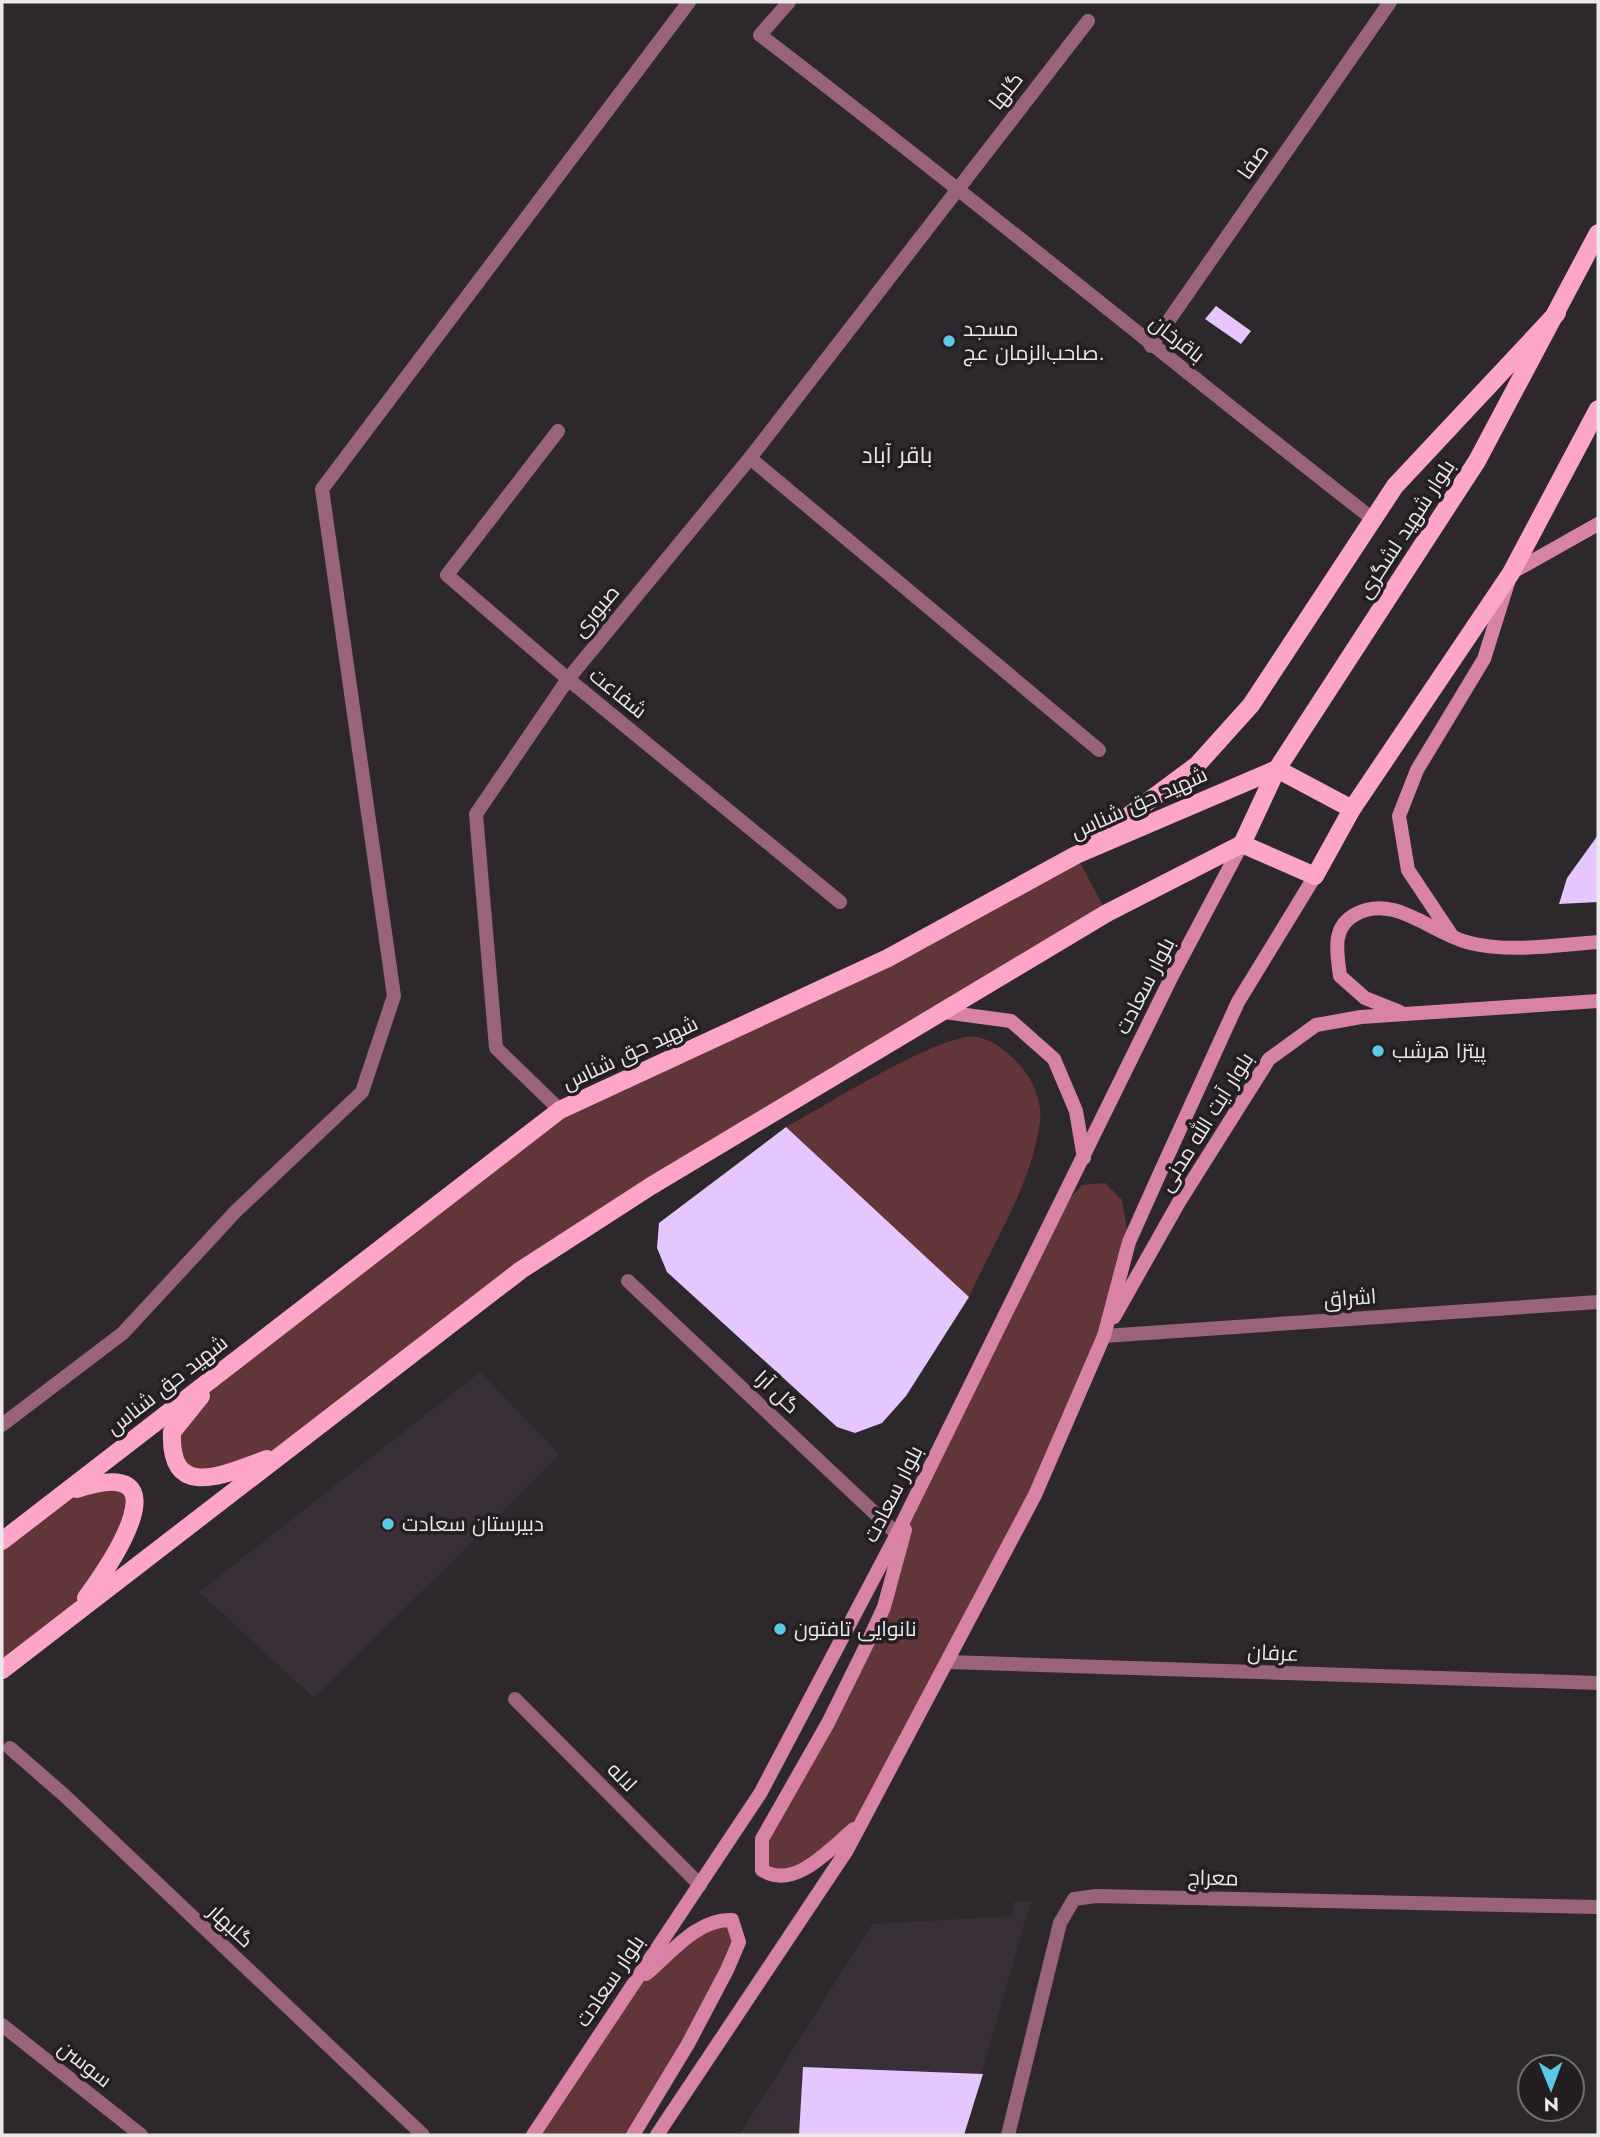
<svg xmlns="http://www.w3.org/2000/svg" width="1600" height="2137" font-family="Jost,Cairo,sans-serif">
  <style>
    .built { fill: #382f37 }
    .green { fill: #623538 }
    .building { fill: #e5c6ff }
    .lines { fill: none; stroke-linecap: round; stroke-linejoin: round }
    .lane { stroke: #996479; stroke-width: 14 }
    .street { stroke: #996479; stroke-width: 14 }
    .secondary { stroke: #d883a6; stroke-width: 14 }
    .primary { stroke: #fda5c8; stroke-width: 18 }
    .poi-dot { fill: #5bc8e7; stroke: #221e21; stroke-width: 2.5 }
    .labels { text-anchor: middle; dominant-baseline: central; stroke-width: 7; stroke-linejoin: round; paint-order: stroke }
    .street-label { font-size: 21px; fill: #ebe8ea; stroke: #221e21 }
    .poi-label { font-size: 21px; fill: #ebe8ea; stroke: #221e21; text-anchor: start }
    .neighbourhood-label { font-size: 23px; fill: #ebe8ea; stroke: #221e21 }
  </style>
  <rect width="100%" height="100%" fill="#2c282b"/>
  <!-- built -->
  <g class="built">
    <polygon points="480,1372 560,1455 314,1698 199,1592"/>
    <polygon points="1031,1901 964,2135 739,2135 872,1924 1012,1916 1014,1902"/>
  </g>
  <!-- green -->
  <g class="green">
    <polygon points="1076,855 1107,913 651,1186 283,1453 195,1478 172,1432 227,1367 560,1110"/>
    <path d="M 973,1036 C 992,1040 1000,1046 1014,1059 C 1030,1074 1043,1099 1040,1122 C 1032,1184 994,1241 969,1297 L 786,1127 C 832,1102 926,1041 973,1036 Z"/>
    <polygon points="1105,1183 1122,1200 1129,1242 1104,1336 1035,1495 864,1820 816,1861 771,1876 762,1839 867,1644 912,1502 1056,1213 1082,1185"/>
    <polygon points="106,1480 135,1497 73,1615 2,1670 2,1541 63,1494"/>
    <polygon points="732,1920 739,1942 633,2135 533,2135 633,1985 681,1945"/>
  </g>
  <!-- building -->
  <g class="building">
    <polygon points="1216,306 1251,331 1241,344 1205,319"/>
    <polygon points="1598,835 1598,902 1559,904 1567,878"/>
    <polygon points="786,1127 969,1297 906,1396 882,1423 855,1433 837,1427 667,1272 657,1248 659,1223"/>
    <polygon points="803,2067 983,2074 964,2135 799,2135"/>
  </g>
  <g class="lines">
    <!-- lane -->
    <polyline class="lane" points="2,1425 123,1333 236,1211 362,1092 394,996 322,489 689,2"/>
    <!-- street -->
    <g class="street">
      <path d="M 789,2 L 760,35 C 967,193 1168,359 1374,520"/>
      <polyline points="1151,346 1390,2"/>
      <polyline points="558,431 447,575 568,679 840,902"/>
      <polyline points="750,458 1099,750"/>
      <polyline points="560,1110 496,1048 476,814 568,679 750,458 1088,21"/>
      <polyline points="628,1281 897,1534"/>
      <polyline points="1104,1336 1598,1302"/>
      <polyline points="947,1662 1598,1683"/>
      <polyline points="515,1699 700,1885"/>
      <polyline points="10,1748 64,1795 423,2135"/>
      <polyline points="2,2025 141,2135"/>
      <polyline points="1008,2135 1060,1923 1074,1899 1096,1896 1598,1907"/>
    </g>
    <!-- secondary -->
    <g class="secondary">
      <polyline points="1452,936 1408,870 1399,816 1417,770 1484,659 1511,573 1598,524"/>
      <polyline points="944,1012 1011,1021 1054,1059 1076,1111 1084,1158"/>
      <path d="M 1400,1012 L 1365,998 L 1340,976 C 1337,952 1331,927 1356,914 C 1394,893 1432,934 1470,943 C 1511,953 1557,945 1598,942"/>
      <polyline points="1114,1317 1179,1202 1269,1059 1316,1025 1361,1017 1598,1001"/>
      <path d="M 854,1829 C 830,1849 794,1891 762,1870 L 762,1839 L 828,1723 L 867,1644 L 884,1607 L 905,1530"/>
      <polyline points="533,2135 761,1792 897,1534 1173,974 1242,844"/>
      <path d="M 633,2135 L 688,2044 L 727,1970 L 739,1942 L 732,1920 C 698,1918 671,1953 646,1974"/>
      <polyline points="657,2135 847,1850 1035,1495 1104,1336 1129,1242 1159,1175 1238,1002 1315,876"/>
    </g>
    <!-- primary -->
    <g class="primary">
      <polyline points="1100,837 1197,765 1251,705 1395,486 1557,313"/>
      <polyline points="1242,844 1277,769 1477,461 1598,233"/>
      <path d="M 201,1396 L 172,1432 C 169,1503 227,1473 267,1459"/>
      <path d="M 77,1489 C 185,1454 113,1561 86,1598"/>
      <polyline points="2,1541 560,1110 888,958 1076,855 1277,769 1352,809"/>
      <polyline points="2,1670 521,1270 651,1186 1107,913 1242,844 1315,876 1352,809 1511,573 1598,409"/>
    </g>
  </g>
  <!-- markers -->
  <g class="poi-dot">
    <circle cx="949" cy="341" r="7"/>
    <circle cx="1378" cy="1051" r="7"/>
    <circle cx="388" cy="1524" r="7"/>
    <circle cx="780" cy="1629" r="7"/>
  </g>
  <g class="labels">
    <!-- street labels -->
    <g class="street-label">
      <text transform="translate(1006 91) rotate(-52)">گلها</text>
      <text transform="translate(1253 162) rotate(-55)">صفا</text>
      <text transform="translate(1177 339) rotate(38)">باقرخان</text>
      <text transform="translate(1406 529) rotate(-57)">بلوار شهید لشگری</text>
      <text transform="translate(596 611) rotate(-50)">صبوری</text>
      <text transform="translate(618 693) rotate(39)">شفاعت</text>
      <text transform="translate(1139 803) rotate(-24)">شهید حق شناس</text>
      <text transform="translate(1145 986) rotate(-63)">بلوار سعادت</text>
      <text transform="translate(630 1053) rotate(-25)">شهید حق شناس</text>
      <text transform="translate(1206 1122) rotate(-58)">بلوار آیت الله مدنی</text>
      <text transform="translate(1350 1298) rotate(-4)">اشراق</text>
      <text transform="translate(167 1385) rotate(-38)">شهید حق شناس</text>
      <text transform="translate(777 1392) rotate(43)">گل آرا</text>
      <text transform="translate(893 1494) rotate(-63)">بلوار سعادت</text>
      <text transform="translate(1273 1653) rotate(2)">عرفان</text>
      <text transform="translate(622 1777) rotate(45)">لاله</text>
      <text transform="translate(1213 1878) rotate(1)">معراج</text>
      <text transform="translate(231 1926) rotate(43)">گلبهار</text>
      <text transform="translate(610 1981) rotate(-56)">بلوار سعادت</text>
      <text transform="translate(85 2064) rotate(38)">سوسن</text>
    </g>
    <!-- poi labels -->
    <g class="poi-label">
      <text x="963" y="329">مسجد<tspan x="963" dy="24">صاحب‌الزمان عج.</tspan></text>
      <text x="1392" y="1051">پیتزا هرشب</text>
      <text x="402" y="1524">دبیرستان سعادت</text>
      <text x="794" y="1629">نانوایی تافتون</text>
    </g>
    <!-- neighbourhood labels -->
    <g class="neighbourhood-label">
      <text x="897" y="455">باقر آباد</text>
    </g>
  </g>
  <!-- border -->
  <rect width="1600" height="2137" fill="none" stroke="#ebe8ea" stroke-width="7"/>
  <!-- north arrow -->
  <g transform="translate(1551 2088) rotate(179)"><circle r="33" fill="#221e21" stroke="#726f71" stroke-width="2"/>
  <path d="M0-5L12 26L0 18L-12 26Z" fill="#5bc8e7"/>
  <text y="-10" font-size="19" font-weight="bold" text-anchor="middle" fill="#ebe8ea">N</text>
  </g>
</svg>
